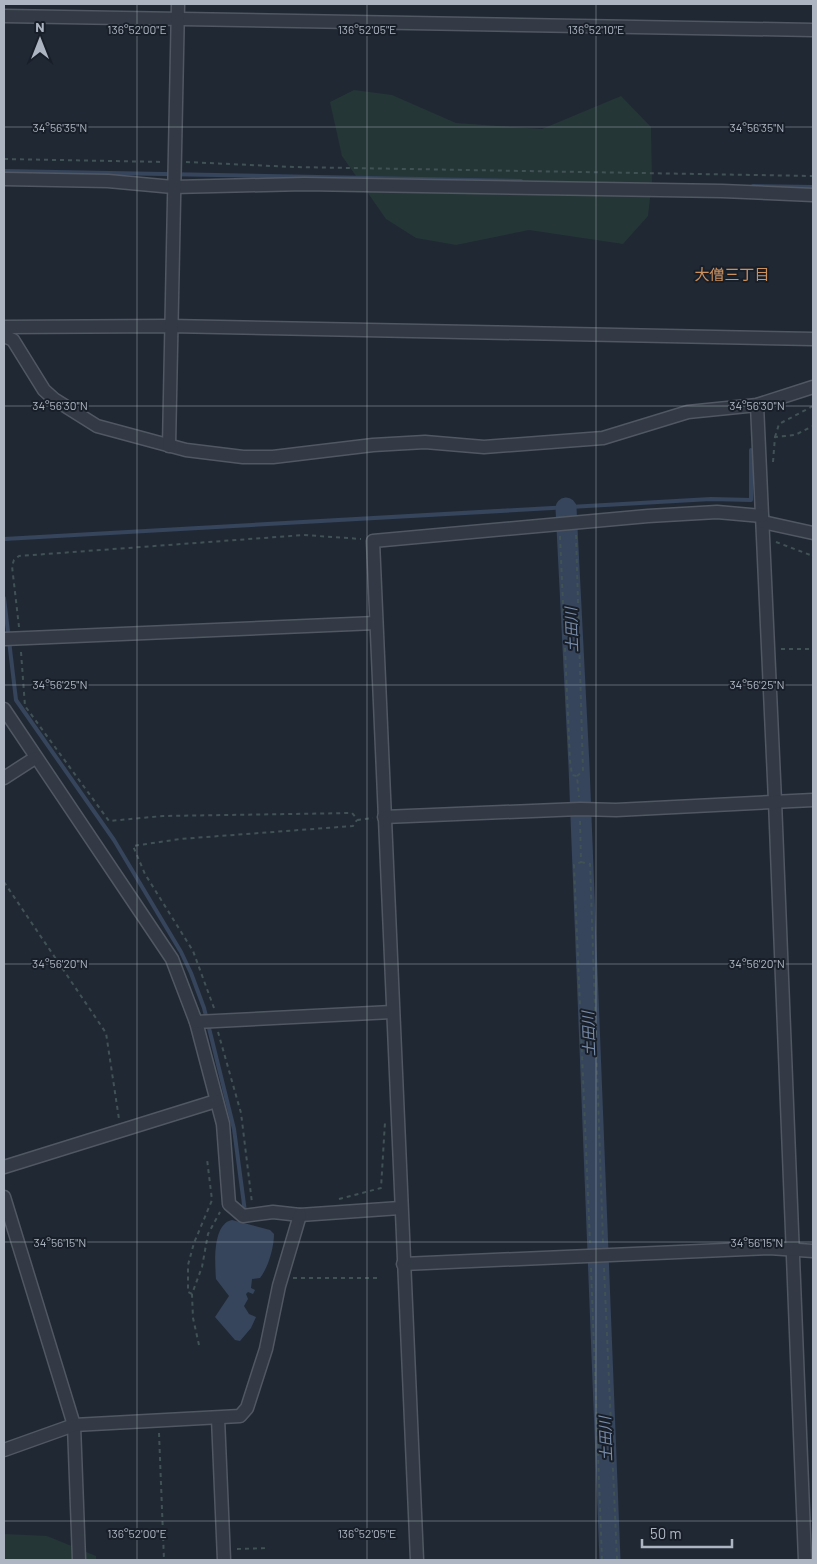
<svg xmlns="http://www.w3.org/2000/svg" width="817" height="1564" font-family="Barlow,'Noto Sans JP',sans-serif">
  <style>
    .green { fill: #253637 }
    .water { fill: #36455c }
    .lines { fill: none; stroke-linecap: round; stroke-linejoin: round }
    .stream { stroke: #36455c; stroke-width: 4 }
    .river { stroke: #36455c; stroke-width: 21 }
    .minor-casing { stroke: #515863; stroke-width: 15 }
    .path { stroke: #415255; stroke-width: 2; stroke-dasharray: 4 4; stroke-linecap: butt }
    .minor { stroke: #333a45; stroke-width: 12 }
    .ticks { fill: none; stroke: #adb5c2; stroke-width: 1; stroke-opacity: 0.45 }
    .labels { text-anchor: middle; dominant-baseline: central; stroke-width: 4; stroke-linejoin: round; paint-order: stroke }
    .neighbourhood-label { font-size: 15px; fill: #cb915f; stroke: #191f29 }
    .water-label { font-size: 15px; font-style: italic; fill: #778ba9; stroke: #191f29 }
    .ticks-label { font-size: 12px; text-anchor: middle; fill: #adb5c2; stroke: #191f29; stroke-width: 4; stroke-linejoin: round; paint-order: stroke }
  </style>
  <rect width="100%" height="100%" fill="#202834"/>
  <!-- green -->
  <g class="green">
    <polygon points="354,90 392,95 456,123 542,129 621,96 651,127 652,181 648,216 623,244 529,230 456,245 416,238 386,219 342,156 330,102"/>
    <polygon points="4,1534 47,1536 96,1556 96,1560 4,1560"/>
  </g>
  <!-- water -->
  <path class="water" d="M 232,1220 L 270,1230 L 274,1234 C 274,1248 268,1268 260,1278 L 252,1279 L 251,1288 L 255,1290 L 253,1294 L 248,1292 L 246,1294 L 248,1299 L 244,1306 L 249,1314 L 256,1317 L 251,1328 L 240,1341 L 235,1340 L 215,1317 L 229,1296 L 216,1279 C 215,1264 212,1224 232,1220 Z"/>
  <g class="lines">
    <!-- stream -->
    <g class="stream">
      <polyline points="4,171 521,181"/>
      <polyline points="753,186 813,187"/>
      <polyline points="4,539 711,499 751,500 751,450"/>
      <polyline points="4,598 16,700 114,840 181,952 191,973 204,1008 234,1129 245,1212"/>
    </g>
    <!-- river -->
    <polyline class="river" points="566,508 579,766 610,1560"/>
    <!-- minor casing -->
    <g class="minor-casing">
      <g id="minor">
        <polyline points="4,16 813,30"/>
        <polyline points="4,179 108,181 173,187 304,184 722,191 813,195"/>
        <polyline points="4,327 170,326 813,339"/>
        <polyline points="4,336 13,340 44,390 54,399 97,426 186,450 243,457 273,457 373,445 425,442 484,447 603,438 688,412 757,405 813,387"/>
        <polyline points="757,405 775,801 805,1560"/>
        <polyline points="169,446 178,4"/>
        <polyline points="763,522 813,533"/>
        <polyline points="4,639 376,623"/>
        <polyline points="4,709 172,959 196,1022 223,1124 229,1204 243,1216 273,1212 300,1215 400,1208"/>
        <polyline points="4,778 35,758"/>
        <polyline points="384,817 580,809 616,810 813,800"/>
        <polyline points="196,1022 392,1012"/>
        <polyline points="4,1167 216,1101"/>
        <polyline points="4,1197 74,1425 79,1560"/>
        <polyline points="403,1264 769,1248 813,1251"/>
        <polyline points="218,1418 224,1560"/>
        <polyline points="4,1450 74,1425 240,1416 247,1408 266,1349 279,1286 300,1215"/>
        <polyline points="417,1560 373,541 648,516 717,512 762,516"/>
      </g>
    </g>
    <!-- path -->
    <g class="path">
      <polyline points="4,159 164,162"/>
      <polyline points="186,162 293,167 813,176"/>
      <polyline points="775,437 779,424 813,406"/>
      <polyline points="773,462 775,437 795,435 813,426"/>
      <polyline points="576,535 583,771 577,776"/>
      <polyline points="560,536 570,761 572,775 577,776 579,797"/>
      <polyline points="776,542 813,556"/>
      <polyline points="19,627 12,566 14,560 19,556 304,535 361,539"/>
      <polyline points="781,649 813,649"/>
      <polyline points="21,652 25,706 109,821 163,816 352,813 358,820 373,818"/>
      <polyline points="580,821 581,862 574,865 590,1243"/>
      <polyline points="581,862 590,864 603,1243"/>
      <polyline points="4,882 106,1033 119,1119"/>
      <polyline points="214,1008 193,951 145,874 133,846 180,839 353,826 357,820"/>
      <polyline points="218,1032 241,1113 252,1203"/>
      <polyline points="339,1199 381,1188 385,1122"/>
      <polyline points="591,1268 602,1560"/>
      <polyline points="604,1268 617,1560"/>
      <polyline points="293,1278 381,1278"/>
      <polyline points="192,1294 188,1292 188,1265 194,1243 212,1200 207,1159"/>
      <polyline points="199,1345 193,1318 192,1294 202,1267 208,1234 220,1212"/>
      <polyline points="159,1433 164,1560"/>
      <polyline points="237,1549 269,1548"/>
    </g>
    <!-- minor -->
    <use href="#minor" class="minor"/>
  </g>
  <!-- ticks -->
  <path class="ticks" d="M 137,4 L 137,1560M 367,4 L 367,1560M 596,4 L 596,1560M 4,127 L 813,127M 4,406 L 813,406M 4,685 L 813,685M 4,964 L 813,964M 4,1242 L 813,1242M 4,1521 L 813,1521"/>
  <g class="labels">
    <!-- neighbourhood labels -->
    <g class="neighbourhood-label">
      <text x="732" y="274">大僧三丁目</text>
    </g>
    <!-- water labels -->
    <g class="water-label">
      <text transform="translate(571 630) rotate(-92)">土田川</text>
      <text transform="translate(588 1034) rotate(-92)">土田川</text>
      <text transform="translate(605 1439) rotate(-92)">土田川</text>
    </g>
  </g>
  <g class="ticks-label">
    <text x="137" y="34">136°52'00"E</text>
    <text x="367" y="34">136°52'05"E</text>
    <text x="596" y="34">136°52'10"E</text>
    <text x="60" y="132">34°56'35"N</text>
    <text x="757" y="132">34°56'35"N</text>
    <text x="60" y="410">34°56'30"N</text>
    <text x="757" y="410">34°56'30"N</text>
    <text x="60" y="689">34°56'25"N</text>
    <text x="757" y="689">34°56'25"N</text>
    <text x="60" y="968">34°56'20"N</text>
    <text x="757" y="968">34°56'20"N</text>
    <text x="60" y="1247">34°56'15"N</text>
    <text x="757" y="1247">34°56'15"N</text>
    <text x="137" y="1538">136°52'00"E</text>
    <text x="367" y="1538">136°52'05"E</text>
  </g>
  <!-- border -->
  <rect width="817" height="1564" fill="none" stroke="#adb5c2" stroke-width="10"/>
  <!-- north arrow -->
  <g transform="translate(40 40)" stroke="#191f29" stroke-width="4" paint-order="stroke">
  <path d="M0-4L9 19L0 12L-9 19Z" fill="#adb5c2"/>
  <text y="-8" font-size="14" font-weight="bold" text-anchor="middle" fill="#adb5c2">N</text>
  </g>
  <!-- scale -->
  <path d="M642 1539v8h90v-8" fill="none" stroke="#adb5c2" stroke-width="2.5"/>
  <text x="650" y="1539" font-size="15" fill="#adb5c2" stroke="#191f29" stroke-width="4" paint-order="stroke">50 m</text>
</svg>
